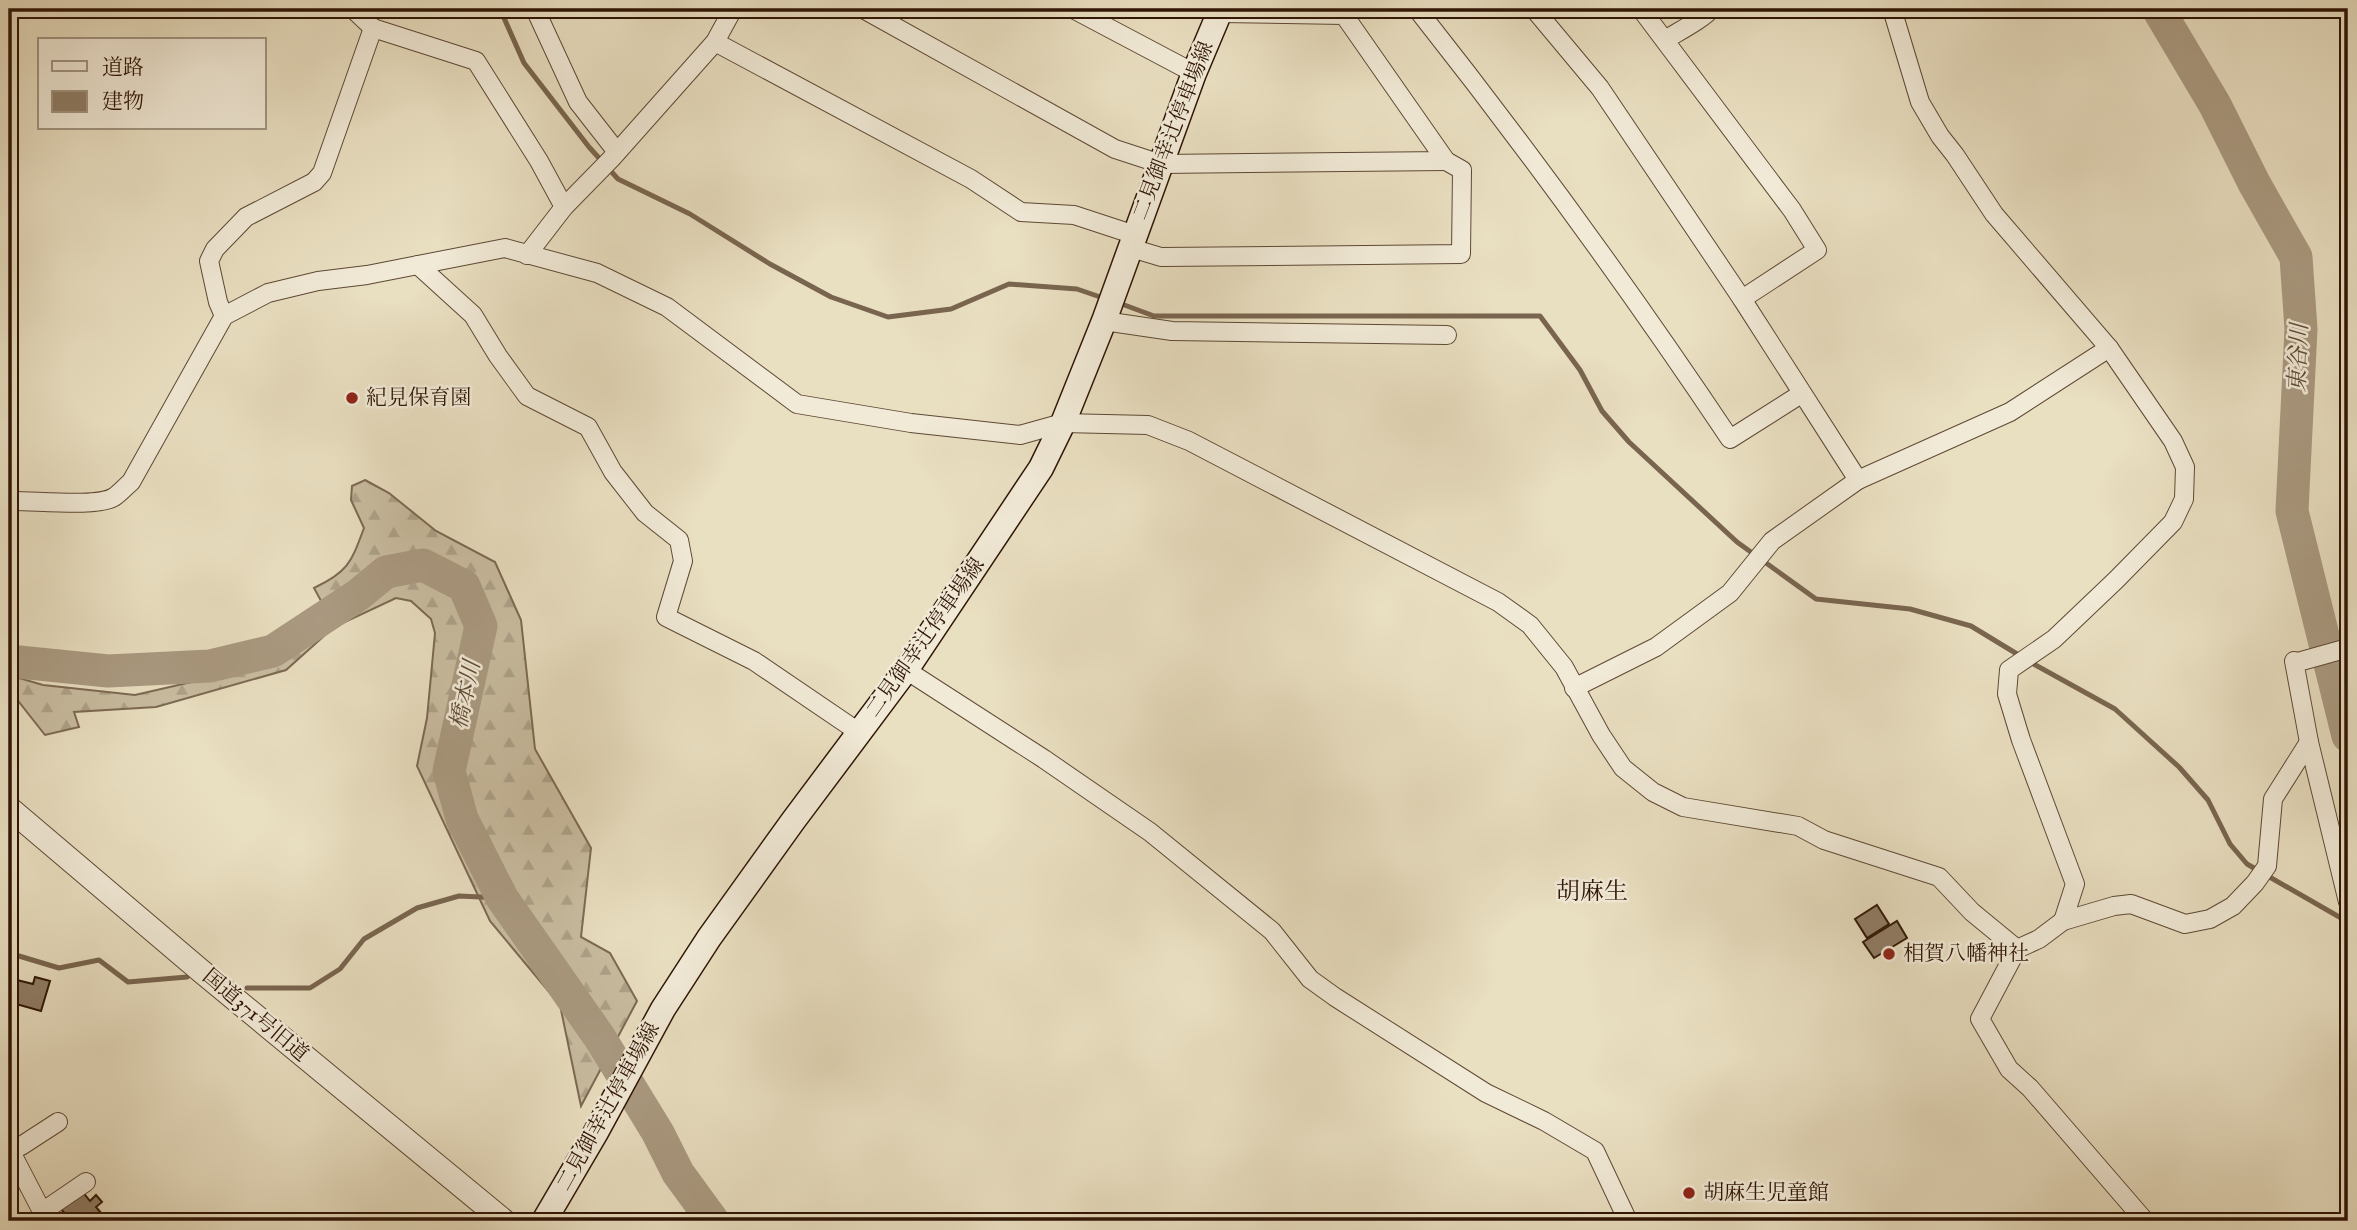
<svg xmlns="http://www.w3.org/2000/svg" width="2357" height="1230" font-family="'IM FELL English','Noto Serif JP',serif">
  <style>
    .forest { fill: url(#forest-firs); stroke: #7c6953; stroke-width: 2 }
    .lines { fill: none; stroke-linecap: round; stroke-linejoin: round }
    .stream { stroke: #79654f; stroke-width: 5 }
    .river { stroke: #aa9a81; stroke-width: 33 }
    .building { fill: #907e67; stroke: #2f1505; stroke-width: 2 }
    .minor-casing { stroke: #5e4834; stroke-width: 20 }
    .tertiary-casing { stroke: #5e4834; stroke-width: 25 }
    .secondary-casing { stroke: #2f1505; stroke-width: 27 }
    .minor { stroke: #f1ead7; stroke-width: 18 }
    .tertiary { stroke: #f1ead7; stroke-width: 23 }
    .secondary { stroke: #f1ead7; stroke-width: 24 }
    .poi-dot { fill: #8f2418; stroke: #f1ead7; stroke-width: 2.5 }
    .labels { text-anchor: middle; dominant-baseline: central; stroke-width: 5; stroke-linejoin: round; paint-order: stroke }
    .street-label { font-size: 21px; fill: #2f1505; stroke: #f1ead7 }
    .poi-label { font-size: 21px; fill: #2f1505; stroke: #f1ead7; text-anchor: start }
    .water-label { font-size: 23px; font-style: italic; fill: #604a37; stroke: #f1ead7 }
    .quarter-label { font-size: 24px; fill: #2f1505; stroke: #f1ead7 }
  </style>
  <defs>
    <pattern id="forest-firs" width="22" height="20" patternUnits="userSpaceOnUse" patternTransform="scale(1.75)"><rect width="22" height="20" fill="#c9bda1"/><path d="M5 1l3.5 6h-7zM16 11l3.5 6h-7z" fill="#ada289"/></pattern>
  </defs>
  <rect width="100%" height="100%" fill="#e9dfc1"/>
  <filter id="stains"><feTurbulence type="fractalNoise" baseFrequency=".00286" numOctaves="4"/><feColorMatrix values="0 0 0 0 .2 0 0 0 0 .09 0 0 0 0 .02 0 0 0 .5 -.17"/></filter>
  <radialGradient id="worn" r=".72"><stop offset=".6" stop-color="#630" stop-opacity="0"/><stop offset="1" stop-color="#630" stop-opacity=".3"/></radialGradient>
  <!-- forest -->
  <path class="forest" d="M 365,480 L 389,493 L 436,531 L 495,562 L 521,620 L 535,749 L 591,848 L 581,937 L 610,953 L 637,1001 L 581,1106 L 560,1005 L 490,921 L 417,766 L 427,718 L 435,633 L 431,619 L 411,601 L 396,598 L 334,627 L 286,670 L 156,707 L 74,712 L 79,727 L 45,735 L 15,697 L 9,697 L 9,675 L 43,685 L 135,695 L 248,669 L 332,621 L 314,588 C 348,572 351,563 364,528 L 351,500 L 352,486 Z"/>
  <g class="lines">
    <!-- stream -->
    <g class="stream">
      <polyline points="500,9 524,63 589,147 618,179 690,214 770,264 831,297 888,317 951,309 1009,284 1077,289 1106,299"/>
      <polyline points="1119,303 1154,316 1540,316 1580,370 1602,411 1629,442 1737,542 1816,599 1910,609 1971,626 2022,657"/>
      <polyline points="2030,662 2115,709 2179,767 2208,800 2230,844 2247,864 2348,922"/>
      <polyline points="9,953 59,968 99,960 128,982 187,977"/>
      <polyline points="247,988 310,988 340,969 364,939 417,908 459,896 502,898"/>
    </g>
    <!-- river -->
    <g class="river">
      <polyline points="2158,9 2215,105 2254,183 2296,257 2301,329 2292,511 2348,736"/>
      <polyline points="9,661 108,671 210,666 273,651 358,595 386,572 423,565 464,586 481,626 449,771 462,819 502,898 600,1038 658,1133 678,1173 713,1221"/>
    </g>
  </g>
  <!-- building -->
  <g class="building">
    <polygon points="1877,905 1889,924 1867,938 1855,919"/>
    <polygon points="1897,921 1907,938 1874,958 1863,942"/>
    <polygon points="35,977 50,981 41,1011 9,1002 9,978 33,984"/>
    <polygon points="82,1191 90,1201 96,1195 102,1202 96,1207 108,1221 71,1221 61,1209"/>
  </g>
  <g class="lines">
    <!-- minor casing -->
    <g class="minor-casing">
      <g id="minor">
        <polyline points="353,9 373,28 476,61 539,161 564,207"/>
        <polyline points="535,9 578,102 617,152"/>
        <polyline points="863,9 1115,149 1161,164 1446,161 1344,15 1220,13"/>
        <polyline points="1073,9 1194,73"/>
        <path d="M 1417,9 C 1527,148 1631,291 1730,439 L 1801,394"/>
        <polyline points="1534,9 1600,88 1742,299 1858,480"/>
        <polyline points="1641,9 1792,210 1817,250 1742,299"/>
        <polyline points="1892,9 1920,102 1940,136 1955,155 1994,214 2109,348 2173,441 2185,467 2184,499 2173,522 2116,580 2054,639 2009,670 2007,694 2021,740 2075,884 2063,921"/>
        <path d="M 1665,40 C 1676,33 1706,17 1711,9"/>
        <polyline points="715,42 971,179 1021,212 1074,215 1135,235"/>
        <polyline points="1131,248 1161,257 1461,254 1462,170 1446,161"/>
        <polyline points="527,255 564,207 611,159 715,42 733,9"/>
        <polyline points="418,265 473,315 498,356 527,396 588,427 613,472 645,513 679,540 683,561 666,617 754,661 860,733"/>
        <polyline points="224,316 218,302 209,261 215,249 246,217 314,182 322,173 373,28"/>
        <polyline points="1104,321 1172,331 1447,335"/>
        <path d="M 9,501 C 32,500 97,508 114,497 C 120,493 125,487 131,482 L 224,316 L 268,293 L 318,281 L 367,275 L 505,248 L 597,273 L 667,307 L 797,404 L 911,423 L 1020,435 L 1063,423 L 1148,425 L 1189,441 L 1498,602 L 1530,625 L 1564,667 L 1601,735 L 1623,768 L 1653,792 L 1683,807 L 1798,826 L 1824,840 L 1939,877 L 1972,912 L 2017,949"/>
        <polyline points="2348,648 2298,662 2294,661 2309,742 2348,902"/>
        <polyline points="906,670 1044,759 1150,832 1272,931 1310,979 1335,997 1486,1093 1544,1121 1595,1151 1628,1221"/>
        <polyline points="1574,688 1656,647 1730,593 1772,541 1858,480 2010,412 2109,348"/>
        <polyline points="9,1143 9,1148 47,1221"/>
        <polyline points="9,1148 21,1146 58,1122"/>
        <polyline points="42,1212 86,1182"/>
        <polyline points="2145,1221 2030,1088 2009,1069 1980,1019 2017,949 2039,939 2063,921 2114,906 2131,904 2185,924 2210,919 2233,906 2255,883 2267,866 2273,799 2309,742"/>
      </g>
    </g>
    <!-- tertiary casing -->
    <g class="tertiary-casing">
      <polyline id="tertiary" points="9,808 201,971 504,1221"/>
    </g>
    <!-- secondary casing -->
    <g class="secondary-casing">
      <polyline id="secondary" points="544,1221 595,1134 663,1009 709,938 793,821 906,670 1041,468 1063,423 1104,321 1194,73 1221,9"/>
    </g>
    <!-- minor -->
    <use href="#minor" class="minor"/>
    <!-- tertiary -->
    <use href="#tertiary" class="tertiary"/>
    <!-- secondary -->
    <use href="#secondary" class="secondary"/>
  </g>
  <!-- markers -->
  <g class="poi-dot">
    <circle cx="352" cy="398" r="7"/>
    <circle cx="1889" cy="954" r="7"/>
    <circle cx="1689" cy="1193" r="7"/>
  </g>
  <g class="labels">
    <!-- street labels -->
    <g class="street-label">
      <text transform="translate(1174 131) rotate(-69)">二見御幸辻停車場線</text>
      <text transform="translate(926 638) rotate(-55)">二見御幸辻停車場線</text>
      <text transform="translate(255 1016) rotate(40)">国道371号旧道</text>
      <text transform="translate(609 1107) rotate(-61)">二見御幸辻停車場線</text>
    </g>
    <!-- poi labels -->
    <g class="poi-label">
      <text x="366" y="398">紀見保育園</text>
      <text x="1903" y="954">相賀八幡神社</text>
      <text x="1703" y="1193">胡麻生児童館</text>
    </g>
    <!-- water labels -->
    <g class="water-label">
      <text transform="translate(2299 358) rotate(-88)">東谷川</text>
      <text transform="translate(466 695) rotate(-78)">橋本川</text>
    </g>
    <!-- quarter labels -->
    <g class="quarter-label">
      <text x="1592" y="892">胡麻生</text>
    </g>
  </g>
  <!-- margin -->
  <rect width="2357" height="1230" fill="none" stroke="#e9dfc1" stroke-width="35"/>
  <rect x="10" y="10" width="2336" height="1209" fill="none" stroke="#2f1505" stroke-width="3.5"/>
  <rect x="18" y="18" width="2322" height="1195" fill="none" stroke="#2f1505" stroke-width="2"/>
  <!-- legend -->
  <rect x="38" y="38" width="228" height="91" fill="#f1ead7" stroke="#a39583" stroke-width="2"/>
  <rect x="52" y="61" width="35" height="10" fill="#f1ead7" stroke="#a39583" stroke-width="2"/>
  <text x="102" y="74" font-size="21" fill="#2f1505">道路</text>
  <rect x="52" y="91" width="35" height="21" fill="#907e67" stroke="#a39583" stroke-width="2"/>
  <text x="102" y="108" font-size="21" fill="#2f1505">建物</text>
  <rect width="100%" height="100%" filter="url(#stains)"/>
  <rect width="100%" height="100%" fill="url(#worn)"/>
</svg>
